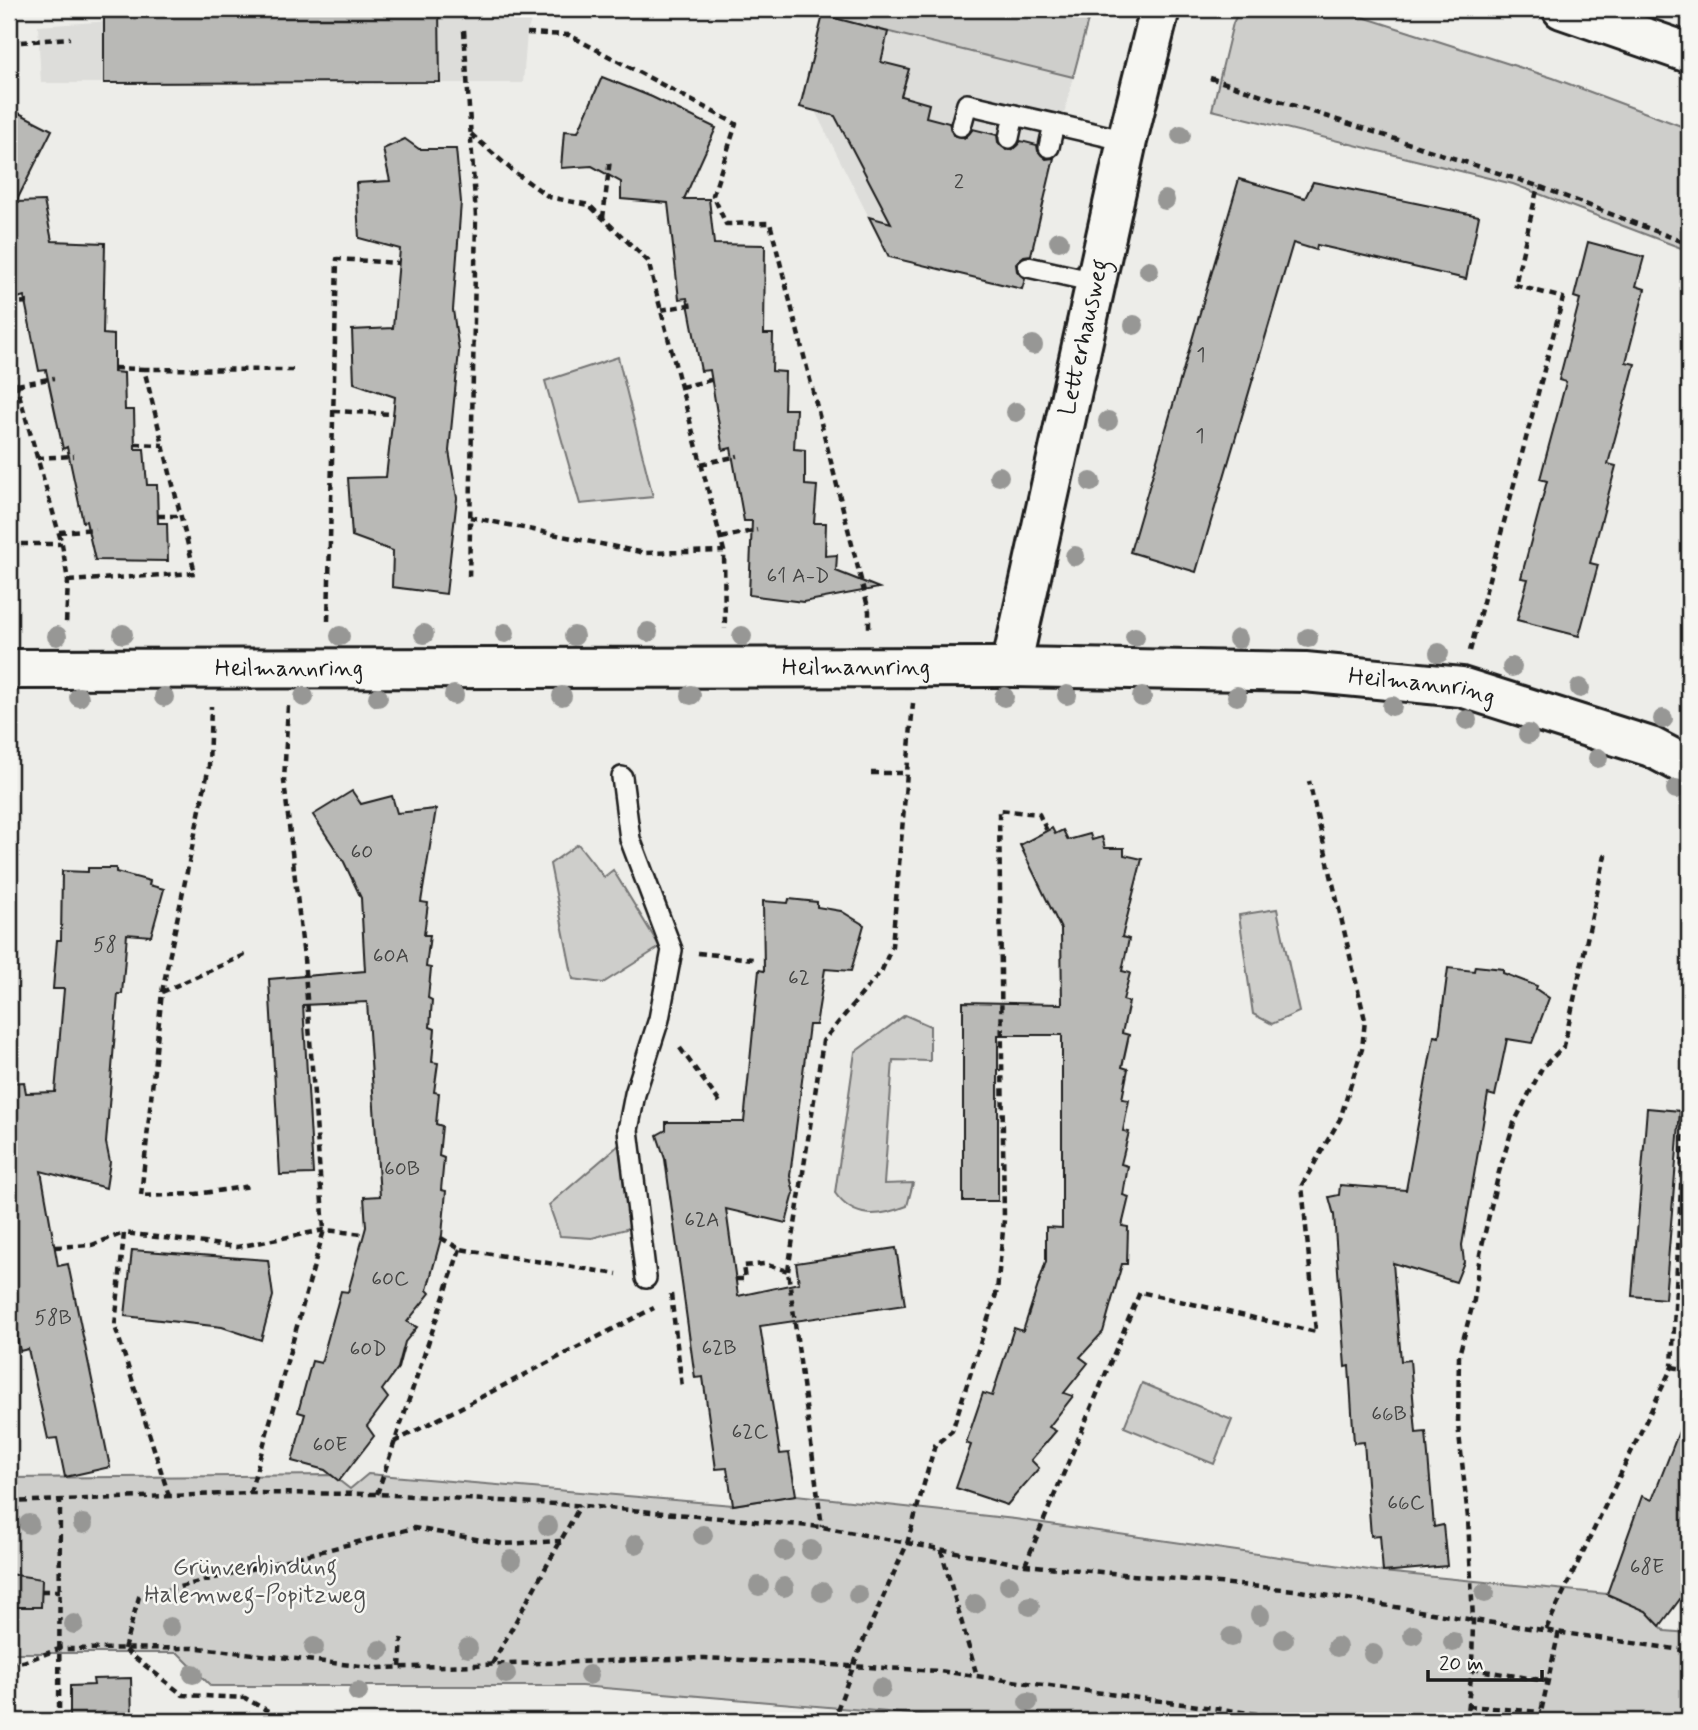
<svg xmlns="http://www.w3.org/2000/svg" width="1698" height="1730" font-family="Mynerve,sans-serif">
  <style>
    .built { fill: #ddddda }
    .green { fill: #cececb; stroke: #757574; stroke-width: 2 }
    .building { fill: #b9b9b6; stroke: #1c1c1c; stroke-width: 2 }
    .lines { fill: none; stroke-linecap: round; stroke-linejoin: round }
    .service-casing { stroke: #1c1c1c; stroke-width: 24 }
    .minor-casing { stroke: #1c1c1c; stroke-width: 44 }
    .secondary-casing { stroke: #1c1c1c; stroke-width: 44 }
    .path { stroke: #1c1c1c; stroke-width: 4.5; stroke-dasharray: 7 5; stroke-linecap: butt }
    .service { stroke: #f6f6f2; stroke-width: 19 }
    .minor { stroke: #f6f6f2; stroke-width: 38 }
    .secondary { stroke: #f6f6f2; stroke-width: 38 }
    .tree { fill: #979795 }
    .labels { text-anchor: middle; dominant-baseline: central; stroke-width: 5; stroke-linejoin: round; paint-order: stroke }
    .number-label { font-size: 21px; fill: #434342 }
    .street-label { font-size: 24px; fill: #1c1c1c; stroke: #f6f6f2 }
    .park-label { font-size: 24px; fill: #515151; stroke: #f6f6f2 }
  </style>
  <rect width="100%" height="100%" fill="#edede9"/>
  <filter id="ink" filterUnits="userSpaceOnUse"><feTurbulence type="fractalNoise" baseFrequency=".0143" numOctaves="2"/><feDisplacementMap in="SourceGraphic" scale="14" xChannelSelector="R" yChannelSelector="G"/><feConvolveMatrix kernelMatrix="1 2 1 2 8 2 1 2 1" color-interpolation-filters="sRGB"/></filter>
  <g filter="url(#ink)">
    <!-- built -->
    <g class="built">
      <polygon points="287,9 531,20 527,33 523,83 41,83 38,26"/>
      <polygon points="823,15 1073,77 1022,289 889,257 815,111 800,107"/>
    </g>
    <!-- green -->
    <g class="green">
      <polygon points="796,9 1091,9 1073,77"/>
      <polygon points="1240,9 1338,9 1553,78 1689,129 1689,251 1513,184 1212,110 1233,23"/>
      <polygon points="1656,9 1689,9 1689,21 1659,10"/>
      <polygon points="618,357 653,497 580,504 545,381"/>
      <polygon points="578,844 604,877 613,870 660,947 603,983 573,979 550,864"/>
      <polygon points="1277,909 1299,1012 1272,1024 1253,1014 1239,915"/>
      <path d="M 905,1015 L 930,1026 L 930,1061 L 893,1060 L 884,1184 L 913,1183 L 907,1206 C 879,1217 854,1220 835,1193 L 855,1052 Z"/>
      <polygon points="619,1145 630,1228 592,1238 560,1236 549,1205"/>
      <polygon points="1142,1383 1232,1420 1214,1464 1124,1427"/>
      <polygon points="368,1474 733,1505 796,1495 1015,1519 1383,1572 1607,1594 1646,1611 1665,1631 1689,1633 1689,1721 994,1721 581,1686 211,1686 178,1653 9,1653 9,1478 332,1475 350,1489"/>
    </g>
    <!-- building -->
    <g class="building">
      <polygon points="104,9 439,9 440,82 104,83"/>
      <polygon points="823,15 888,32 881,62 909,69 901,96 929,104 926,117 949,123 953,135 965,138 973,129 997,135 998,142 1006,150 1013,149 1021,141 1037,145 1038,151 1046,159 1054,158 1031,255 1024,256 1016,264 1017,271 1025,279 1022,289 889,257 869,217 891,223 835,116 800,107"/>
      <polygon points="602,77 652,97 716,128 684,199 709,199 714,244 765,245 764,334 773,334 772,371 785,372 784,409 796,409 794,449 805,450 805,485 817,486 814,523 826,523 825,556 837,555 836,571 879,588 803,602 749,595 752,521 744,521 731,448 723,450 710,370 701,371 687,298 679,299 668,203 621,199 621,182 592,166 561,168 564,131 578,132"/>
      <polygon points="9,108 52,130 16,202 44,201 52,241 105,243 103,334 114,335 114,372 124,373 125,410 134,410 135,449 144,449 147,485 157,485 158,523 167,523 168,561 95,560 86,521 83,522 67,447 63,449 46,370 39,371 24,296 18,298 9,243"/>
      <polygon points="405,139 419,149 456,149 461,202 453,310 459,351 449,451 457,498 446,594 392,587 393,551 352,536 348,478 386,477 395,397 354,383 352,330 393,328 400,249 359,238 356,183 390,181 383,149"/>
      <polygon points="1239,179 1305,198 1313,182 1479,216 1466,279 1317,245 1316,250 1293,243 1196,572 1130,552"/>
      <polygon points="1588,242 1644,257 1636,286 1645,289 1626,362 1635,364 1608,464 1616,466 1590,563 1598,565 1579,636 1517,620 1528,579 1521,578 1547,481 1540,479 1566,382 1559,380 1580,299 1574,297"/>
      <polygon points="352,791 361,804 392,796 397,813 436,809 421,902 428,903 424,935 430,935 426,967 431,968 428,998 432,1000 430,1027 435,1029 432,1062 438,1063 434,1092 439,1093 436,1124 442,1126 439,1156 444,1158 441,1190 446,1191 442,1235 427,1290 430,1293 407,1322 417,1327 405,1342 398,1368 382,1390 388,1398 367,1426 374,1436 339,1481 325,1470 292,1461 305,1414 298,1412 312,1361 321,1363 341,1291 348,1292 366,1227 364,1197 380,1196 367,1002 303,1005 313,1174 280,1175 269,979 365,971 361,898 344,862 313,815"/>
      <polygon points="1052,828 1055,834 1063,830 1068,840 1090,834 1092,840 1102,837 1105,848 1124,848 1124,855 1142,859 1122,937 1129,939 1122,971 1130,973 1123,1000 1129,1002 1122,1033 1129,1035 1122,1067 1128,1069 1122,1099 1129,1100 1123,1131 1129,1132 1121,1164 1128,1166 1123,1195 1129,1197 1122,1226 1128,1227 1127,1264 1122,1264 1103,1332 1080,1357 1088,1363 1064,1393 1073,1396 1049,1427 1056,1431 1031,1460 1039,1468 1007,1505 956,1488 971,1445 966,1443 983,1393 992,1396 1014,1328 1023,1331 1046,1261 1046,1227 1062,1228 1062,1035 998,1035 998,1201 963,1201 963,1002 1062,1004 1061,929 1020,845"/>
      <polygon points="88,868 116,868 116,872 150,881 149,885 164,889 151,936 127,934 122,994 118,994 106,1143 110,1162 106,1188 41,1171 58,1266 68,1264 110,1467 65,1477 57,1438 48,1439 28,1349 20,1351 9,1298 9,1083 24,1082 26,1093 55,1092 64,989 53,989 57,940 61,940 62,871 88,872"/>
      <polygon points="789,899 817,902 817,907 841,911 864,925 851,971 825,969 816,1025 809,1025 790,1176 794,1193 786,1223 726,1209 738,1296 799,1283 796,1263 896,1248 905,1305 760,1326 780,1454 789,1453 796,1495 733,1505 727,1468 716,1469 703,1377 695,1378 665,1159 657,1135 666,1130 666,1122 744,1122 759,970 764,971 763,901 788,903"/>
      <polygon points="1475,966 1503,969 1503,973 1537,986 1536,989 1549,998 1532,1043 1507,1039 1495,1096 1488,1094 1462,1245 1464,1262 1456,1282 1393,1263 1401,1361 1410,1360 1416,1433 1426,1432 1434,1527 1443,1525 1447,1566 1383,1572 1380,1535 1371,1536 1364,1442 1354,1443 1349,1366 1345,1367 1334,1215 1329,1197 1339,1195 1340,1185 1406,1190 1434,1036 1439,1037 1448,968 1474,971"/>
      <polygon points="1647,1108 1680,1111 1665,1299 1632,1296"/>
      <polygon points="132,1250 268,1260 273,1296 261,1340 222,1327 125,1316"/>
      <polygon points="1687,1411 1689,1411 1689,1587 1660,1626 1646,1611 1607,1594 1642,1496 1652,1500"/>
      <polygon points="9,1574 42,1579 41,1607 9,1607"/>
      <polygon points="131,1678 132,1721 70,1721 70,1686 94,1685 93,1679"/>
    </g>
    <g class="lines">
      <!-- service casing -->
      <g class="service-casing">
        <g id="service">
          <polyline points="961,126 967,104 1014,115"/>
          <polyline points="1009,138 1014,115 1054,124"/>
          <polyline points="1049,147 1054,124 1127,141"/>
          <polyline points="1028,267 1095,282"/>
          <polyline points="622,777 630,839 672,950 659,1019 635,1094 628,1130 646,1278"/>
        </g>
      </g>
      <!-- minor casing -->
      <g class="minor-casing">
        <g id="minor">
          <path id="s1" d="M 1011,667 L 1127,141 L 1160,9"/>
          <path id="s2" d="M 9,669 L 1011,667 L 1305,672 L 1461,687 L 1651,747 L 1689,767"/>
        </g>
      </g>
      <!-- secondary casing -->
      <g class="secondary-casing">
        <polyline id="secondary" points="1562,9 1689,53"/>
      </g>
      <!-- path -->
      <g class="path">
        <polyline points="464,30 476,217 469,580"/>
        <polyline points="527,33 569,35 736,124 713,195 726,224 770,223 869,611 869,629"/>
        <polyline points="9,43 70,38"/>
        <polyline points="1210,78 1538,186 1689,244"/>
        <polyline points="471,134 513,171 549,197 589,205 648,261 724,551 725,629"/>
        <polyline points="603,218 610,159"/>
        <polyline points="9,303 30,302"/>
        <polyline points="661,310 694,304"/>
        <polyline points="9,359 62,544 68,581 66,624"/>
        <polyline points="114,368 144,369"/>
        <polyline points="17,385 54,378"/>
        <polyline points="681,387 715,379"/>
        <polyline points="333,411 393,414"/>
        <polyline points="135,444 163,445"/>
        <polyline points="37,458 74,456"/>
        <polyline points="701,464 738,456"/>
        <polyline points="158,516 180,516"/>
        <polyline points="470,517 645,553 724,551"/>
        <polyline points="59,532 95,529"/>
        <polyline points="721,538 757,530"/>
        <polyline points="9,544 62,544"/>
        <polyline points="68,581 195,573 144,369 293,370"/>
        <polyline points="328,621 337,259 399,263"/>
        <polyline points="1470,651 1563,298 1515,285 1538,186"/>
        <polyline points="871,773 907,773"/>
        <polyline points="698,953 753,959"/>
        <polyline points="245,955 162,992 141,1196 196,1194 251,1186"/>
        <polyline points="162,992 209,766 211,706"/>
        <polyline points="680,1048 721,1104"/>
        <polyline points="441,1238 460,1249 617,1274"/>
        <polyline points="55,1247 92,1245 124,1233"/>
        <polyline points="788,1271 823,1041 882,970 892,946 913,703"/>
        <polyline points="736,1279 745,1279 743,1266 764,1264 788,1271 822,1527"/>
        <polyline points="671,1294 682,1387"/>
        <polyline points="1672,1367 1689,1370"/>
        <polyline points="394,1442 654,1308"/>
        <polyline points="250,1493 324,1230 304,958 284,781 288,705"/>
        <polyline points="377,1494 460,1249"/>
        <polyline points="169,1496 115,1326 124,1233 237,1247 324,1230 364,1234"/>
        <polyline points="9,1502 250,1493 377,1494 573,1505 822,1527 1025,1565 1294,1590 1473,1620 1689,1651"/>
        <polyline points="941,1550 977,1676"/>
        <polyline points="1025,1565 1140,1292 1316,1332 1302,1185 1340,1119 1362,1049 1365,1020 1309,781"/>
        <polyline points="42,1591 60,1591"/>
        <polyline points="1546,1629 1672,1367 1689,1026"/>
        <polyline points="124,1649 139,1597 414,1528 504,1544 561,1541"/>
        <polyline points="125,1650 183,1695 245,1698 286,1721"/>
        <polyline points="9,1663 23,1662 59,1649 199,1648 378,1668 705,1658 939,1671 1309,1721"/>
        <polyline points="492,1664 580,1506"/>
        <polyline points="400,1667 402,1638"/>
        <polyline points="1472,1669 1547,1681"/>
        <polyline points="1468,1706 1541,1712"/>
        <polyline points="59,1721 60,1501"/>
        <polyline points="833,1721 861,1646 907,1544 935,1445 952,1431 997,1291 1004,1220 999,810 1039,814 1047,831"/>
        <polyline points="1466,1721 1472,1668 1473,1620 1468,1518 1458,1424 1459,1355 1474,1300 1480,1254 1499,1172 1514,1123 1542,1068 1564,1046 1606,851"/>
        <polyline points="1539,1721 1559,1631"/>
      </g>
      <!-- service -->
      <use href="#service" class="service"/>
      <!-- minor -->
      <use href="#minor" class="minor"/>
      <!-- secondary -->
      <use href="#secondary" class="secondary"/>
    </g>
    <!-- trees -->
    <g class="tree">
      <circle cx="1181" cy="135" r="10"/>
      <circle cx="1165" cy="200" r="10"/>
      <circle cx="1059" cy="241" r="10"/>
      <circle cx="1149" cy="270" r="10"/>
      <circle cx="1134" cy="325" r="10"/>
      <circle cx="1033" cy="345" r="10"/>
      <circle cx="1016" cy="412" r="10"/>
      <circle cx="1108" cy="421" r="10"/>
      <circle cx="999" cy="476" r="10"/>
      <circle cx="1091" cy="482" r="10"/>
      <circle cx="1075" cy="556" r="10"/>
      <circle cx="648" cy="632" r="10"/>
      <circle cx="505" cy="633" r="10"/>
      <circle cx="123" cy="634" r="10"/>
      <circle cx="424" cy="634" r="10"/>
      <circle cx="57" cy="636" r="10"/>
      <circle cx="340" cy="636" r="10"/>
      <circle cx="574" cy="636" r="10"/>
      <circle cx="742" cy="636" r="10"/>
      <circle cx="1135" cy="637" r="10"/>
      <circle cx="1308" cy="638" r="10"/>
      <circle cx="1238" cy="639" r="10"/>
      <circle cx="1439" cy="653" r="10"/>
      <circle cx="1512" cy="667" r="10"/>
      <circle cx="1580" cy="688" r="10"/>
      <circle cx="454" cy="695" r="10"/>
      <circle cx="691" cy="695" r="10"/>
      <circle cx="1067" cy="695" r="10"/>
      <circle cx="562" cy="696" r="10"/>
      <circle cx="1237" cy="696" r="10"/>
      <circle cx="79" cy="697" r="10"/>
      <circle cx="164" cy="697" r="10"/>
      <circle cx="304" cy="697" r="10"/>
      <circle cx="378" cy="697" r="10"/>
      <circle cx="1004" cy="697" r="10"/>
      <circle cx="1142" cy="697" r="10"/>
      <circle cx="1392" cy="706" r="10"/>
      <circle cx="1663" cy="719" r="10"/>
      <circle cx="1467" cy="720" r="10"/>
      <circle cx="1528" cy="734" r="10"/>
      <circle cx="1598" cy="758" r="10"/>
      <circle cx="1676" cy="789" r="10"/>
      <circle cx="29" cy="1524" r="10"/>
      <circle cx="83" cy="1524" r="10"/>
      <circle cx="548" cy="1526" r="10"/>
      <circle cx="703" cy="1535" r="10"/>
      <circle cx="636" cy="1544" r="10"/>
      <circle cx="811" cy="1550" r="10"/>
      <circle cx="784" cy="1551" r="10"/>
      <circle cx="511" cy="1560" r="10"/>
      <circle cx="1009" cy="1585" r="10"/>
      <circle cx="759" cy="1586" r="10"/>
      <circle cx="784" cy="1587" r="10"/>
      <circle cx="822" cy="1592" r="10"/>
      <circle cx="1485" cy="1593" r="10"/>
      <circle cx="858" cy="1595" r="10"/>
      <circle cx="975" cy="1604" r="10"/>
      <circle cx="1030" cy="1606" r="10"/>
      <circle cx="1260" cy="1615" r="10"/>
      <circle cx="74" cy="1624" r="10"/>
      <circle cx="170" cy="1627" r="10"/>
      <circle cx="1413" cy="1635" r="10"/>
      <circle cx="1231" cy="1637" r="10"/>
      <circle cx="1284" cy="1639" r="10"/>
      <circle cx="1453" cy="1642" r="10"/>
      <circle cx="314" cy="1647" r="10"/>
      <circle cx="1337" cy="1647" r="10"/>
      <circle cx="468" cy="1648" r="10"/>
      <circle cx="380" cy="1650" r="10"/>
      <circle cx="1373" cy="1654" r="10"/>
      <circle cx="193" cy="1674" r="10"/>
      <circle cx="506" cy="1674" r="10"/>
      <circle cx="589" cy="1675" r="10"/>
      <circle cx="881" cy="1688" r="10"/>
      <circle cx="358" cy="1692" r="10"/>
      <circle cx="1028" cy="1702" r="10"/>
    </g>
  </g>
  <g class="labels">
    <!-- number labels -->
    <g class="number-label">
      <text x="959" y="182">2</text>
      <text x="1201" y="355">1</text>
      <text x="1200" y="436">1</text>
      <text x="798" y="576">61 A-D</text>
      <text x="362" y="852">60</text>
      <text x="105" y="945">58</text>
      <text x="391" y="956">60A</text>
      <text x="799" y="978">62</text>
      <text x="402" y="1169">60B</text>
      <text x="702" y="1220">62A</text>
      <text x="390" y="1279">60C</text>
      <text x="53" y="1318">58B</text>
      <text x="719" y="1348">62B</text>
      <text x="368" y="1349">60D</text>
      <text x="1389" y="1414">66B</text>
      <text x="750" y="1432">62C</text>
      <text x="330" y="1445">60E</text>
      <text x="1406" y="1503">66C</text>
      <text x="1647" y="1567">68E</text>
    </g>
    <!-- street labels -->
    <g class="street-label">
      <text stroke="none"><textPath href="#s1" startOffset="338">Letterhausweg</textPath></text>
      <text stroke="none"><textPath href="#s2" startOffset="847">Heilmannring</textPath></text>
      <text stroke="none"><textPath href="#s2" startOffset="280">Heilmannring</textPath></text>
      <text stroke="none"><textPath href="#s2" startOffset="1414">Heilmannring</textPath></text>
    </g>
    <!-- park labels -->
    <g class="park-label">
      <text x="255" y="1567">Grünverbindung<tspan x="255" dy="28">Halemweg-Popitzweg</tspan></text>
    </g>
  </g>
  <!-- margin -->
  <rect width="1698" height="1730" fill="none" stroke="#f6f6f2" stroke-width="35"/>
  <rect x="18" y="18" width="1663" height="1695" fill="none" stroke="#1c1c1c" stroke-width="2.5" filter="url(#ink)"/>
  <!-- scale -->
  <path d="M1428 1670v10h114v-10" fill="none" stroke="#1c1c1c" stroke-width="3.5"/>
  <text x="1439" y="1670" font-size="21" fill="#1c1c1c" stroke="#f6f6f2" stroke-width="5" paint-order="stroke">20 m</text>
</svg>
